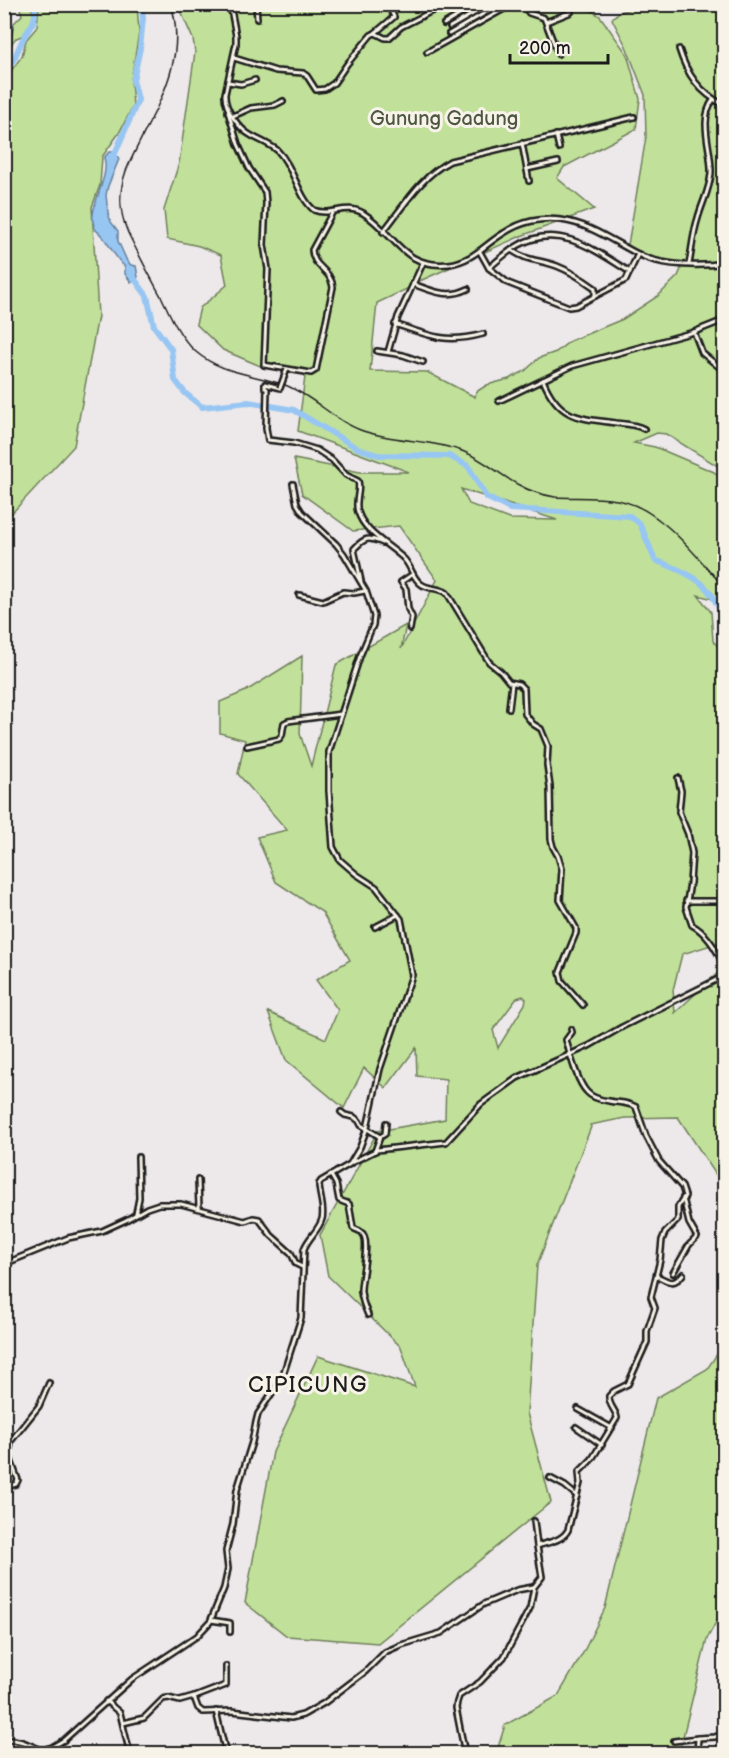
<svg xmlns="http://www.w3.org/2000/svg" width="729" height="1758" font-family="'Balsamiq Sans',sans-serif">
  <style>
    .green { fill: #c1e19a; stroke: #6e7e5b; stroke-width: 1.5; fill-rule: evenodd }
    .water { fill: #98c6f3; stroke: #66829d; stroke-width: 1.5 }
    .lines { fill: none; stroke-linecap: round; stroke-linejoin: round }
    .stream { stroke: #66829d; stroke-width: 1.5 }
    .river { stroke: #98c6f3; stroke-width: 6 }
    .minor-casing { stroke: #1c1c1c; stroke-width: 8 }
    .minor { stroke: #f7f3e8; stroke-width: 3 }
    .rail { stroke: #1c1c1c; stroke-width: 1.5 }
    .minor-bridge-casing { stroke: #1c1c1c; stroke-width: 8; stroke-linecap: butt }
    .minor-bridge { stroke: #f7f3e8; stroke-width: 3 }
    .labels { text-anchor: middle; dominant-baseline: central; stroke-width: 6; stroke-linejoin: round; paint-order: stroke }
    .park-label { font-size: 20px; fill: #4e5742; stroke: #f7f3e8 }
    .quarter-label { font-size: 22px; letter-spacing: 1.5px; fill: #1c1c1c; stroke: #f7f3e8 }
  </style>
  <rect width="100%" height="100%" fill="#ede8e9"/>
  <filter id="ink" filterUnits="userSpaceOnUse"><feTurbulence type="fractalNoise" baseFrequency=".0167" numOctaves="2"/><feDisplacementMap in="SourceGraphic" scale="12" xChannelSelector="R" yChannelSelector="G"/><feConvolveMatrix kernelMatrix="1 2 1 2 8 2 1 2 1" color-interpolation-filters="sRGB"/></filter>
  <g filter="url(#ink)">
    <!-- green -->
    <g class="green">
      <path d="M 581,4 L 600,16 L 627,54 L 640,99 L 636,129 L 564,167 L 557,178 L 594,209 L 521,236 L 413,284 L 409,288 L 377,303 L 370,371 L 427,372 L 475,397 L 476,392 L 487,385 L 509,379 L 525,371 L 539,358 L 556,352 L 570,341 L 623,319 L 658,296 L 678,276 L 681,269 L 679,266 C 662,264 643,262 629,250 L 628,245 L 646,137 L 645,95 L 626,46 L 612,19 C 622,0 702,5 724,5 L 724,470 L 666,434 L 657,433 L 634,443 L 655,447 L 714,472 L 724,481 L 724,602 L 698,595 L 711,612 L 713,641 L 724,653 L 724,941 L 682,954 L 673,990 L 675,1013 L 724,967 L 724,1187 L 678,1117 L 625,1118 L 590,1125 L 591,1127 L 537,1265 L 527,1413 L 551,1502 L 378,1643 L 287,1636 L 245,1603 L 273,1452 L 318,1356 L 415,1387 L 401,1347 L 328,1276 L 320,1235 L 378,1131 L 445,1119 L 446,1079 L 417,1076 L 416,1048 L 386,1088 L 364,1068 L 344,1108 L 286,1060 L 268,1012 L 326,1039 L 338,1010 L 316,980 L 350,960 L 322,912 L 276,882 L 257,837 L 287,830 L 238,774 L 245,740 L 220,733 L 220,702 L 246,691 L 302,656 L 300,734 L 311,766 L 336,665 L 406,625 L 401,649 L 437,580 L 399,526 L 353,531 L 302,494 L 294,459 L 360,472 L 409,472 L 298,431 L 306,369 L 265,368 L 223,350 L 196,324 L 200,308 L 227,285 L 221,255 L 199,246 L 167,239 L 164,210 L 179,163 L 195,52 L 193,39 L 178,5 ZM 461,489 L 557,520 L 509,519 L 469,504 ZM 523,996 L 526,999 L 525,1004 L 498,1048 L 493,1030 L 517,998 Z"/>
      <path d="M 19,5 L 30,5 C 36,15 33,26 23,35 C 21,37 17,37 15,39 C 10,44 10,51 5,55 L 5,51 L 11,41 L 14,23 L 22,15 Z"/>
      <polygon points="39,5 137,5 139,32 131,80 133,106 119,133 102,157 100,185 92,207 98,316 74,446 12,513 4,511 5,79 22,56 26,40 37,27"/>
      <polygon points="724,1344 724,1607 707,1639 679,1753 496,1754 505,1725 558,1696 583,1653 605,1608 656,1398 707,1369"/>
    </g>
    <!-- water -->
    <path class="water" d="M 109,152 L 115,152 L 119,159 L 108,186 L 106,195 L 108,213 L 111,222 L 118,231 L 118,241 L 127,261 L 131,265 L 136,266 L 138,277 L 131,282 L 125,274 L 125,267 C 115,258 111,247 103,237 C 100,233 95,231 94,226 C 87,209 111,176 104,158 Z"/>
    <g class="lines">
      <!-- stream -->
      <polyline class="stream" points="4,44 9,38 13,24 9,17 12,8 11,4"/>
      <!-- river -->
      <g class="river">
        <path d="M 4,71 C 15,62 16,53 22,41 C 29,26 37,24 35,4"/>
        <polyline points="113,158 138,100 133,80 140,48 143,18 141,4"/>
        <path d="M 131,274 L 147,296 L 154,326 L 171,349 L 175,380 L 185,393 L 202,407 L 248,402 L 294,410 L 357,448 L 378,455 L 449,456 L 468,466 L 486,497 L 510,509 L 630,516 L 640,524 L 655,560 C 691,575 709,579 724,619"/>
        <polyline points="724,643 723,655 724,661"/>
      </g>
      <!-- minor casing -->
      <g class="minor-casing">
        <g id="minor">
          <path d="M 230,4 L 236,36 L 236,44 L 225,94 C 224,109 239,129 252,136 C 261,141 269,144 277,150 C 294,167 298,197 314,210 C 330,217 346,203 363,213 C 395,233 402,269 449,264 C 473,261 485,244 504,233 C 520,222 541,217 561,220 C 592,224 616,244 644,257 C 666,266 701,267 724,263"/>
          <polyline points="256,4 257,19"/>
          <polyline points="313,4 327,4"/>
          <polyline points="522,4 529,13 544,18 558,54"/>
          <polyline points="230,8 242,4"/>
          <polyline points="546,22 571,12"/>
          <polyline points="444,24 478,4"/>
          <polyline points="450,27 490,4"/>
          <polyline points="375,33 394,17 388,4"/>
          <polyline points="449,34 500,4"/>
          <path d="M 679,49 C 687,75 700,93 724,105"/>
          <polyline points="427,52 513,4"/>
          <polyline points="234,58 276,71 303,73 307,76 316,90 325,89 334,83 347,64 371,35 375,33 385,38 389,38 401,27 446,4"/>
          <polyline points="228,82 241,84 255,80"/>
          <path d="M 228,112 L 238,144 L 249,168 L 265,192 L 266,203 L 264,245 L 268,269 L 264,365 L 311,373 L 316,370 L 333,287 C 330,268 313,268 312,250 L 332,213"/>
          <polyline points="233,116 251,108 275,105 283,101"/>
          <polyline points="556,135 559,148"/>
          <polyline points="522,143 529,181"/>
          <polyline points="527,169 558,162"/>
          <path d="M 383,232 C 404,206 420,177 450,161 L 634,117"/>
          <path d="M 511,250 C 529,262 538,259 557,266 C 570,271 584,280 595,288 L 595,296"/>
          <polyline points="480,252 489,268 508,283 569,307 576,306 626,280 638,254"/>
          <path d="M 689,264 C 692,249 693,233 698,218 C 702,203 710,189 711,173 C 712,149 698,121 713,100"/>
          <path d="M 489,268 C 498,260 508,251 519,245 C 559,222 596,251 630,272"/>
          <path d="M 413,284 C 432,291 448,299 468,289"/>
          <polyline points="724,320 694,332 702,353 724,371"/>
          <path d="M 395,324 C 430,336 446,344 483,334"/>
          <polyline points="377,351 403,355 423,362"/>
          <polyline points="388,352 398,317 423,263"/>
          <path d="M 543,380 C 559,419 579,418 616,423 C 626,424 636,424 644,429"/>
          <path d="M 280,388 L 265,384 L 265,388 L 267,389 L 266,428 L 268,440 L 294,443 L 317,450 L 332,460 L 346,475 L 358,481 C 361,491 354,502 358,512 C 364,532 388,544 403,558 C 411,565 412,578 421,584 C 429,590 439,587 447,593 L 489,662 L 501,672 L 509,682 L 519,684 L 524,689 L 525,714 L 533,724 L 541,729 L 548,746 L 547,765 L 550,787 L 551,839 L 553,847 L 558,856 L 562,869 L 560,900 L 576,928 L 576,933 L 560,972 L 562,981 L 583,1005"/>
          <polyline points="499,401 572,366 694,332"/>
          <path d="M 361,581 L 354,549 C 365,537 368,537 383,543"/>
          <polyline points="299,595 323,601 343,592 354,593 365,591"/>
          <polyline points="410,629 412,617 408,609 406,589 401,582 413,574"/>
          <polyline points="509,708 512,683"/>
          <polyline points="247,746 279,739 282,735 284,723 288,721 341,714"/>
          <path d="M 678,778 L 681,791 L 679,812 L 688,834 L 692,853 L 690,883 L 686,907 L 692,925 C 707,933 717,950 724,966"/>
          <polyline points="686,901 724,901"/>
          <polyline points="375,927 398,915"/>
          <polyline points="341,1112 345,1115 354,1117 359,1121 361,1125 380,1137"/>
          <polyline points="375,1151 380,1137 385,1134 386,1123"/>
          <polyline points="351,1163 377,1150 446,1142 481,1104 517,1078 589,1046 622,1027 724,976"/>
          <path d="M 331,1175 L 336,1184 L 339,1200 L 349,1204 L 353,1228 C 356,1230 359,1230 361,1232 C 372,1238 360,1281 361,1292 C 362,1300 365,1308 368,1315"/>
          <polyline points="198,1180 199,1208"/>
          <polyline points="136,1213 139,1198 138,1157"/>
          <polyline points="4,1264 68,1238 102,1231 126,1220 147,1208 159,1204 181,1204 245,1221 253,1218 259,1219 271,1235 291,1253 296,1264 302,1267"/>
          <polyline points="673,1273 689,1245 697,1237 689,1223 683,1198"/>
          <path d="M 657,1276 C 669,1282 674,1286 683,1274"/>
          <polyline points="578,1409 612,1428"/>
          <polyline points="576,1427 602,1445"/>
          <polyline points="550,1478 565,1486 577,1496"/>
          <polyline points="4,1488 16,1484 18,1480 9,1455 11,1441 39,1406 49,1383"/>
          <polyline points="534,1521 537,1546"/>
          <polyline points="211,1620 230,1623 230,1632"/>
          <polyline points="195,1697 226,1685 226,1666"/>
          <polyline points="106,1701 120,1713 130,1754"/>
          <polyline points="216,1711 226,1754"/>
          <polyline points="123,1723 144,1718 163,1699 168,1698 180,1701 194,1697 198,1708 203,1712 232,1711 291,1718 303,1715 324,1703 366,1671 385,1652 401,1645 441,1633 484,1604 517,1590 533,1587"/>
          <path d="M 4,1740 C 18,1738 29,1745 42,1750 L 52,1747 L 64,1740 L 132,1679 L 197,1636 L 210,1622 L 224,1588 L 228,1569 L 226,1551 L 233,1524 L 237,1490 L 252,1442 L 256,1422 L 258,1414 L 282,1378 L 301,1318 L 304,1249 C 308,1238 319,1230 322,1219 C 325,1209 319,1195 319,1184 L 321,1181 L 350,1164 L 360,1147 L 367,1128 L 380,1069 L 412,975 L 401,919 L 376,887 L 356,874 L 340,860 L 333,847 L 329,791 L 329,752 L 360,656 L 373,625 L 374,616 L 366,591 L 344,554 L 336,544 L 302,512 L 297,504 L 293,484"/>
          <polyline points="674,1741 698,1738 715,1737 720,1735 724,1730"/>
          <path d="M 465,1754 L 456,1708 L 457,1702 L 459,1696 L 480,1682 L 504,1657 L 530,1608 L 534,1587 L 542,1577 L 537,1546 C 549,1542 562,1541 568,1530 L 580,1483 L 579,1472 L 592,1459 L 617,1418 C 616,1410 608,1405 609,1396 L 614,1391 L 628,1384 L 647,1342 L 647,1331 L 655,1308 L 651,1297 L 660,1260 L 662,1240 L 665,1233 L 678,1220 L 678,1207 L 685,1196 L 682,1187 L 659,1161 L 646,1136 L 636,1107 C 627,1102 618,1103 609,1101 C 601,1100 592,1098 587,1092 C 577,1082 570,1054 566,1040 L 572,1032 L 571,1029"/>
          <polyline points="697,1754 698,1738"/>
        </g>
      </g>
      <!-- minor -->
      <use href="#minor" class="minor"/>
      <!-- rail -->
      <path class="rail" d="M 171,4 C 190,67 149,116 126,171 C 118,193 119,212 128,233 C 139,255 150,277 162,298 C 171,317 180,338 196,352 C 222,374 254,374 285,385 C 314,396 334,421 363,431 C 395,442 430,439 462,451 C 484,459 500,476 521,486 C 531,492 544,495 555,497 C 576,498 597,497 617,500 C 659,506 696,556 724,587"/>
      <!-- minor-bridge casing -->
      <g class="minor-bridge-casing">
        <polyline id="minor-bridge" points="280,388 287,369"/>
      </g>
      <!-- minor-bridge -->
      <use href="#minor-bridge" class="minor-bridge"/>
    </g>
  </g>
  <g class="labels">
    <!-- park labels -->
    <g class="park-label">
      <text x="444" y="119">Gunung Gadung</text>
    </g>
    <!-- quarter labels -->
    <g class="quarter-label">
      <text x="308" y="1385">CIPICUNG</text>
    </g>
  </g>
  <!-- margin -->
  <rect width="729" height="1758" fill="none" stroke="#f7f3e8" stroke-width="24"/>
  <rect x="12" y="12" width="705" height="1734" fill="none" stroke="#1c1c1c" stroke-width="2" filter="url(#ink)"/>
  <!-- scale -->
  <path d="M510 54v9h98v-9" fill="none" stroke="#1c1c1c" stroke-width="3"/>
  <text x="519" y="54" font-size="18" fill="#1c1c1c" stroke="#f7f3e8" stroke-width="4.5" paint-order="stroke">200 m</text>
</svg>
